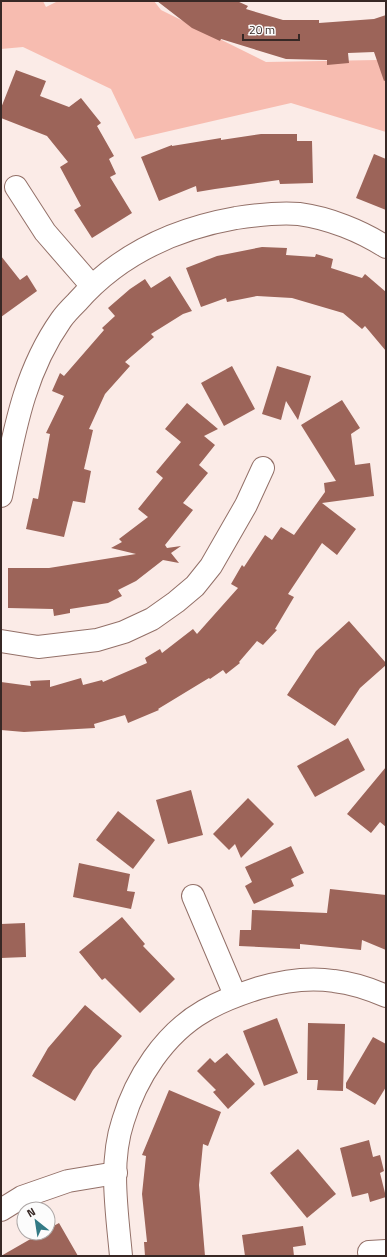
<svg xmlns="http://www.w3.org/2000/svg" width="387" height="1257" font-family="'Titillium Web',sans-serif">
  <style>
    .green { fill: #f7bcb0 }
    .building { fill: #9c6459 }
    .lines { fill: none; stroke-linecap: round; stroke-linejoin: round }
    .minor-casing { stroke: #937068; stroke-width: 24 }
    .minor { stroke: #fff; stroke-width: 22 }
  </style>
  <rect width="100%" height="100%" fill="#fbebe7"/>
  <!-- green -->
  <polygon class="green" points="1,1 43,1 46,7 58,1 154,1 161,10 266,62 377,60 386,56 386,132 291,103 135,139 111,89 23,47 1,49"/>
  <!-- building -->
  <g class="building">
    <polygon points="157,1 237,1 248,6 246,9 283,20 319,20 319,23 374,19 386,15 386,80 384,81 374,52 348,53 349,63 327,65 327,60 286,59 221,39 220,41 192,28"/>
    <polygon points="16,70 46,81 40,96 69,107 81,98 101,123 97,126 114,156 109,159 116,174 110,177 132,213 92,238 74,210 81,206 60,167 68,162 47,136 1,118 1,108"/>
    <polygon points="261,134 297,134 297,141 312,141 313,183 280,184 279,180 215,189 197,192 196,186 159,201 141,157 172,145 172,146 221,138 221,140"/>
    <polygon points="374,154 386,159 386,210 356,198"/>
    <polygon points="262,247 287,248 286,255 315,257 316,254 333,259 331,268 362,278 365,274 386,292 386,351 365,326 362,329 343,313 292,298 257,296 227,302 226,298 201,307 186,268 217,256"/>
    <polygon points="1,256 20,280 27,275 37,291 1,317"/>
    <polygon points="170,276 192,311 183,314 151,334 154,337 125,362 130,366 105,394 89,429 93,430 84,469 91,471 85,503 73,501 64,537 26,529 33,498 38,499 50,434 46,433 64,396 52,391 60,373 64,376 104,330 102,328 115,316 108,308 130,289 145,279 151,288"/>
    <polygon points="232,366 255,409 224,426 201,383"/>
    <polygon points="277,366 311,376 298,420 286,401 281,420 262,414"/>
    <polygon points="342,400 360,428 351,434 355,465 370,463 374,496 322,503 356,529 337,555 322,543 288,594 294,597 275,629 277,630 263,645 257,641 239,662 240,663 226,674 223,670 210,679 209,678 158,709 159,710 128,723 125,715 94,724 95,728 24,732 1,730 1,682 31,686 30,681 50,680 50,687 81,678 83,685 102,680 103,682 147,663 145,658 160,649 162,653 193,629 197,634 238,588 231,584 242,565 244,567 265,535 272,540 281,527 294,535 325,492 324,483 336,481 301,425"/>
    <polygon points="187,403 218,429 204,436 215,445 199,465 208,473 183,503 193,510 165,545 167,548 181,546 171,553 179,563 163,560 136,581 118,590 122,596 108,603 70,609 70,613 54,616 53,609 8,608 8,568 49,568 136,554 111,548 122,542 119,539 148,517 138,509 163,478 156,472 181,442 165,429"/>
    <polygon points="349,621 386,663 386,665 360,688 335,726 287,695 316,651"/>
    <polygon points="348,738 365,770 315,797 297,766"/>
    <polygon points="386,767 386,827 380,822 371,833 347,814"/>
    <polygon points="191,790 203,835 168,844 156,800"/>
    <polygon points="248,798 274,824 241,858 235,844 229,850 213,834"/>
    <polygon points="118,811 155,840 133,869 96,840"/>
    <polygon points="291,846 304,873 291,879 294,886 254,904 245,886 252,882 245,867"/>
    <polygon points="79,863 130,874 127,891 135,892 131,909 73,897"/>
    <polygon points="330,889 386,895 386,950 362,940 361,950 300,944 300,949 239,946 240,930 251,930 252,910 327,913"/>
    <polygon points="122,917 145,944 143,946 175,979 140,1013 105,978 102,980 79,952"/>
    <polygon points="25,923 26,957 1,958 1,924"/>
    <polygon points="85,1005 122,1036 93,1070 75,1101 32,1076 48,1048"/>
    <polygon points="277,1018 298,1073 264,1086 243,1031"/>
    <polygon points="308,1023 345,1024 343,1091 317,1090 318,1080 307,1080"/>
    <polygon points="373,1037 386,1044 386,1087 375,1105 346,1088 346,1083"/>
    <polygon points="227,1053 255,1084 228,1109 213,1092 216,1090 197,1071 210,1058 215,1063"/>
    <polygon points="169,1090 221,1112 208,1146 203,1144 199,1185 205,1256 145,1256 144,1242 147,1242 142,1194 146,1156 142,1155"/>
    <polygon points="369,1140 373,1157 380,1155 384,1171 380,1173 386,1197 370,1202 368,1193 352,1197 340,1148"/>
    <polygon points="298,1149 336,1194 307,1218 270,1173"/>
    <polygon points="59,1223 78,1256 1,1256 41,1233 48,1233 48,1229"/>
    <polygon points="303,1226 306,1245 293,1247 294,1256 245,1256 242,1235"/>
  </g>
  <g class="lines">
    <!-- minor casing -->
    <g class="minor-casing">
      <g id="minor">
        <polyline points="16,187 45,232 91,285"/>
        <path d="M 1,496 C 14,434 23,374 61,320 C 65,314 71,308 77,302 C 119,254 174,229 236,218 C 256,215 278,212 299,214 C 329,218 361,231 386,247"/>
        <polyline points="1,641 38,647 97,640 124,632 152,619 176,602 195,586 211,566 246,505 263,468"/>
        <polyline points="193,896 235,995"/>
        <polyline points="1,1210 22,1197 68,1181 116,1173"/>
        <polyline points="369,1252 386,1251"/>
        <path d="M 121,1256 C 117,1212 109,1163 123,1121 C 136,1078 164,1034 204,1011 C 221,1001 240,994 259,988 C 283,981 309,977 334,981 C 352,983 370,989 386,996"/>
      </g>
    </g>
    <!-- minor -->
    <use href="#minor" class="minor"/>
  </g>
  <!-- border -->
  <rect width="387" height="1257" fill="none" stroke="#372825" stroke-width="4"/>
  <!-- north arrow -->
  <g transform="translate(36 1221) rotate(330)"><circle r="19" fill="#fcfcfc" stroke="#ada7a6"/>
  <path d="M0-3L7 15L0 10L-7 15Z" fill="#337a85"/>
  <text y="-6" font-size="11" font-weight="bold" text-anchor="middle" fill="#372825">N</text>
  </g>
  <!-- scale -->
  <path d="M243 34v6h56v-6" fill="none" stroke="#372825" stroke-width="2"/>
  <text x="249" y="34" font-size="12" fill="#372825" stroke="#fcfcfc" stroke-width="3" paint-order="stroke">20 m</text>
</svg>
